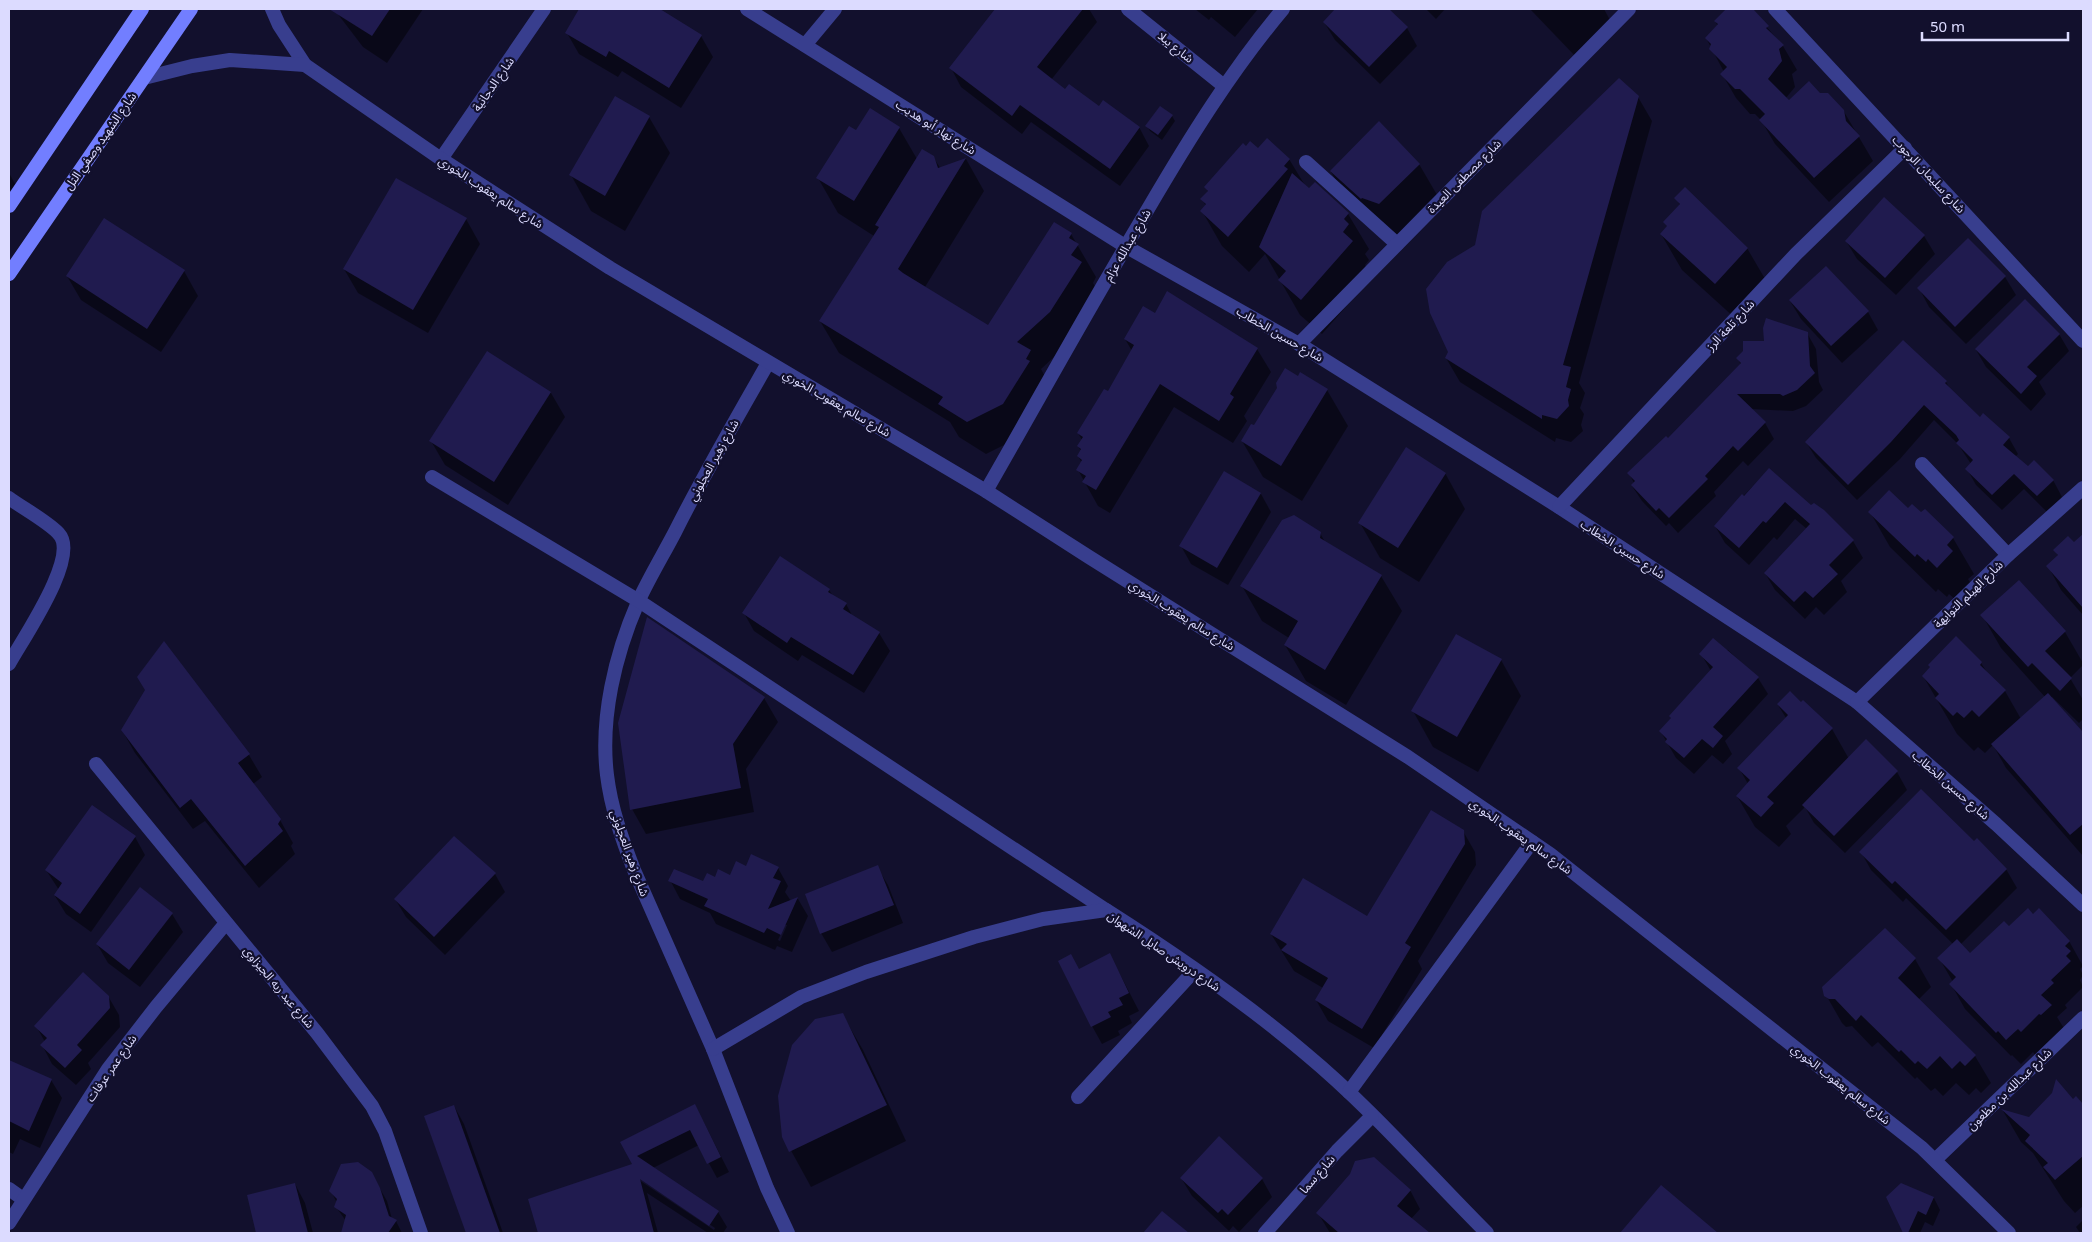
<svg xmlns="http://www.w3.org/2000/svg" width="2092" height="1242" font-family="'Noto Sans','Noto Sans Arabic',sans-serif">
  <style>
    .shadow { fill: #0007; fill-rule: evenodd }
    .building { fill: #201b4f }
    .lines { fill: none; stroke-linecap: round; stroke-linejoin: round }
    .minor { stroke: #383e8e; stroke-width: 14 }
    .tertiary { stroke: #383e8e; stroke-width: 14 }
    .secondary { stroke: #727eff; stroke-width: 14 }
    .labels { text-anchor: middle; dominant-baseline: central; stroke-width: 4.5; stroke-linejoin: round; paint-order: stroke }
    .street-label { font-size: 12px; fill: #dcdbff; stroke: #12102d }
  </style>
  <rect width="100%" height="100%" fill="#12102d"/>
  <!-- shadow -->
  <g class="shadow">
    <polygon points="334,9 423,9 387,63 363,47"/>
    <polygon points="581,9 658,9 701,36 713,57 681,108 622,71 618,77 579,54 567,33"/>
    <polygon points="997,9 1089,9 1097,22 1051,80 1065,91 1139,127 1149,146 1120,186 1031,122 1022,134 961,87 951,68"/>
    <polygon points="1195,9 1258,9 1235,37 1211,17 1209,20"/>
    <polygon points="1337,9 1387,9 1407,28 1417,46 1380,84 1335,40 1324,22"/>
    <polygon points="1426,9 1445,9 1436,19"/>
    <polygon points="1530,9 1604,9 1611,22 1576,57"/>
    <polygon points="1727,9 1751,9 1783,46 1797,70 1792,74 1795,87 1785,99 1789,102 1819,94 1843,110 1873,161 1829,202 1775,144 1761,120 1755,114 1750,114 1736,98 1722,74 1724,72 1706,38 1718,26 1715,21"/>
    <polygon points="1638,97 1652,121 1579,383 1585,393 1580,408 1584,414 1581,425 1583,431 1571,442 1556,438 1555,442 1460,382 1446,358 1450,352 1476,246"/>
    <polygon points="616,98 649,117 670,153 625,231 591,211 571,175"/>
    <polygon points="1172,116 1175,121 1162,140 1150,131 1147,126"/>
    <polygon points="899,128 917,159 933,157 941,169 966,159 984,191 925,287 988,327 1071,234 1096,277 1093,283 1100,295 1068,344 1041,369 1049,384 1022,436 986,454 959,437 950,422 839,353 820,321 874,236 838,213 818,178 856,132"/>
    <polygon points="1258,149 1289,159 1306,187 1348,214 1369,249 1365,254 1369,260 1365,265 1372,277 1322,334 1300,315 1265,254 1249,272 1222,246 1202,211 1206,206 1202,199 1208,192 1206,187"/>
    <polygon points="1419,164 1440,200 1400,239 1352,207 1331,172"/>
    <polygon points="9,173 19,191 9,205"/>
    <polygon points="1676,198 1747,248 1768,284 1736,319 1682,270 1661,234 1668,227 1665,222 1680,205"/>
    <polygon points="1884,199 1924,236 1935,254 1896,295 1857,259 1846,241"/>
    <polygon points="466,219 480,244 428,333 358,293 344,269"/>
    <polygon points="1968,240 2005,277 2016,295 1966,344 1929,307 1919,288"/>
    <polygon points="184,271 198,296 161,352 81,300 67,276"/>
    <polygon points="1790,301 1868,312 1878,330 1842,363 1801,319"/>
    <polygon points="1155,314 1257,349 1271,372 1244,416 1247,421 1233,443 1174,407 1110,513 1098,506 1078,470 1082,463 1078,456 1081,451 1078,446 1082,440 1078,433 1108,393 1132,351 1125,339"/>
    <polygon points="1807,333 1816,349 1819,382 1823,390 1806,406 1793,411 1751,409 1765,423 1774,439 1748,466 1743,461 1714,492 1716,496 1678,533 1669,523 1666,526 1642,501 1632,486 1634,483 1629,473 1668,440 1741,365 1738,359 1765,343"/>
    <polygon points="2059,334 2069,351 2039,382 2046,394 2031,411 1986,367 1976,350"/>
    <polygon points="487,353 551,393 565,417 508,505 445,465 431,441"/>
    <polygon points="1301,374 1327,390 1348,426 1302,501 1263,477 1242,441"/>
    <polygon points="1946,382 1951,391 1980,419 2009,438 2018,454 2015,457 2028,468 2053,480 2062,497 2047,512 2024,489 2002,510 1976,485 1967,469 1971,464 1958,444 1934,420 1900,459 1857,500 1816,458 1806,442"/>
    <polygon points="1769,469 1811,507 1853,541 1863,558 1841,581 1847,592 1824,615 1816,607 1805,619 1775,590 1765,573 1807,529 1795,519 1777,540 1774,537 1749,565 1725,543 1715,526"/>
    <polygon points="1224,472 1261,494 1271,512 1228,585 1191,564 1181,546"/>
    <polygon points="1445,473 1465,509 1419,582 1380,558 1360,523"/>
    <polygon points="1908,510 1953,538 1974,574 1968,579 1973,587 1958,602 1949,594 1947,597 1938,589 1936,592 1890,547 1870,512"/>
    <polygon points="1320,533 1325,542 1381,576 1402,611 1346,705 1306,681 1285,645 1289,638 1262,621 1242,586"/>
    <polygon points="2082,537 2083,539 2083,615 2061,590 2048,566 2058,556 2055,550 2073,544"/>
    <polygon points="781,558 829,590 833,596 846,604 853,617 879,633 890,651 864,693 802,655 798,661 754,631 744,613"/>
    <polygon points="2019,581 2065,632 2083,663 2083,665 2070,678 2083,700 2083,719 2079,723 2052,697 2051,698 2078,728 2083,737 2083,856 2006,768 1993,745 1985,753 1978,747 1974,751 1957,734 1923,676 1981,663 1988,674 2005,691 2021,719 2045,697 2001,648 1982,615"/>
    <polygon points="1728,650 1758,678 1768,694 1725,741 1732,754 1723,764 1712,755 1694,774 1676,758 1661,732 1711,671 1701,654"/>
    <polygon points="1501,660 1521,696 1478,772 1433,747 1413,711"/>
    <polygon points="146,690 249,755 262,777 253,784 280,820 293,843 291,846 295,854 259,888 205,821 193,829 135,753 122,730"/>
    <polygon points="764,698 778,722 746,769 754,812 646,834 632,809"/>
    <polygon points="1778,705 1832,729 1849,759 1897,772 1907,790 1845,853 1814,823 1805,807 1786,826 1791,834 1779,847 1755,827 1737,796 1748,784 1739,768 1786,718"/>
    <polygon points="1463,831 1475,852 1476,865 1418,961 1422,969 1374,1048 1328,1021 1316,1000 1323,988 1294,971 1271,934 1368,918"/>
    <polygon points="135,837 145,855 91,932 66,914 55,896 59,890 46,870"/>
    <polygon points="1974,843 2006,869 2017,888 1960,945 1970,955 2009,928 2033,915 2069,941 2083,966 2080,969 2083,975 2080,980 2083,987 2065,1005 2067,1008 2057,1017 2065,1030 2036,1056 2033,1052 2021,1064 2012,1055 2011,1056 1965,1009 1951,984 1953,982 1939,958 1953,944 1906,898 1903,902 1871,870 1861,852"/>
    <path d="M 746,867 L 778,868 L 788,886 L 785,892 L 791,901 L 798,899 L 808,916 L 792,952 L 777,946 L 775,950 L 716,924 L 710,913 L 680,899 L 670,880 L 704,883 L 730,876 ZM 785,925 L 787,925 L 780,941 L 778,940 Z"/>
    <polygon points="877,867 888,885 903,923 832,952 821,933 806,895"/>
    <polygon points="495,874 505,892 445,955 406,917 395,899"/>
    <polygon points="172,914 183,932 140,987 108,963 97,944"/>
    <polygon points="1110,955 1139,1011 1129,1016 1132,1023 1118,1031 1120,1035 1102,1044 1092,1026 1079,970"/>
    <polygon points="1915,959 1931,987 1918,1000 1975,1056 1991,1083 1981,1093 1976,1088 1969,1095 1956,1083 1943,1096 1935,1088 1931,1091 1917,1077 1915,1079 1878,1042 1872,1047 1852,1026 1846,1027 1842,1023 1826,995"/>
    <polygon points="108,996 119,1015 120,1027 88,1063 91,1069 76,1085 52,1064 42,1045 45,1042 36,1026"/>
    <polygon points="842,1014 863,1050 906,1141 811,1187 783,1136"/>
    <polygon points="9,1061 51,1080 62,1098 40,1148 20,1139 13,1154 9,1152"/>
    <polygon points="2076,1098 2083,1106 2083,1206 2075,1213 2064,1201 2033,1153 2021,1142 2003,1111 2030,1118 2072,1101"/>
    <polygon points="454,1106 464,1124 503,1233 467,1233 425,1117"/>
    <path d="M 703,1121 L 729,1172 L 717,1178 L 699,1145 L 653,1168 L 718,1212 L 727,1227 L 723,1233 L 708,1233 L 647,1193 L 658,1233 L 539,1233 L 530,1199 L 633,1165 L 622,1142 ZM 639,1177 L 715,1228 L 714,1230 L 639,1180 Z"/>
    <polygon points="371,1173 387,1201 392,1219 396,1221 402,1233 346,1233 343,1229 346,1221 336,1207 337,1203 331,1191"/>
    <polygon points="1181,1178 1262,1179 1272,1197 1239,1232 1233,1226 1229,1231 1192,1196"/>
    <polygon points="295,1184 305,1203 313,1233 258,1233 248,1196"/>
    <polygon points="1661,1187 1716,1233 1621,1233"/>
    <polygon points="1410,1190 1420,1209 1411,1219 1428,1233 1330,1233 1318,1213"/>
    <polygon points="1888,1197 1934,1198 1940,1210 1933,1226 1925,1222 1920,1233 1904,1233"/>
    <polygon points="2083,1220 2083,1233 2080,1233 2076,1227"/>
  </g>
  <!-- building -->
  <g class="building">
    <polygon points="329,9 390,9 372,36"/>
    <polygon points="579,9 660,9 702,35 669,88 609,51 606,57 565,33"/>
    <polygon points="995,9 1083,9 1037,67 1065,89 1069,84 1099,106 1103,100 1140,127 1110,169 1020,105 1012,116 949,68"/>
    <polygon points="1335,9 1389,9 1408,27 1369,67 1323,22"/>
    <polygon points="1726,9 1753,9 1769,26 1766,28 1784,45 1779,49 1782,61 1768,79 1789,100 1809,81 1820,93 1828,93 1844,110 1846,121 1860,136 1814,178 1759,120 1765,114 1740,89 1735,89 1720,74 1727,67 1709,49 1711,44 1705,38 1718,24 1714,21"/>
    <polygon points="1619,78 1639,96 1563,365 1571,367 1566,387 1571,389 1568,400 1569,406 1557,419 1542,415 1542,419 1445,358 1448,352 1430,313 1426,289 1447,262 1475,245 1482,211"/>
    <polygon points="615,96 650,116 605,196 569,175"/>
    <polygon points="1160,106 1173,115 1158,135 1145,126"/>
    <polygon points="870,108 900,127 854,201 816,178 849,126 856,130"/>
    <polygon points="1379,121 1420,164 1379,204 1362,198 1361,199 1330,171"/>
    <polygon points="1267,138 1290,159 1284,166 1288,169 1228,237 1200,211 1206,204 1200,199 1208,191 1204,187 1243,143 1246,146 1250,141 1258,148"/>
    <polygon points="922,149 934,156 938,168 966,158 898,269 903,273 988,325 1054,222 1072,233 1069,238 1079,244 1071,255 1082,262 1050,312 1017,342 1031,350 1026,359 1030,361 1003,404 967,422 938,404 943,397 819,321 879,227 875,225"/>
    <polygon points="1292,173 1309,188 1315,182 1349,213 1344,219 1349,224 1343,232 1353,241 1301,300 1278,280 1286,271 1259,247"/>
    <polygon points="396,178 467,218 413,310 343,269"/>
    <polygon points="1685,187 1748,248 1715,284 1660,234 1667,226 1663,222 1680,204 1674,198"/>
    <polygon points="1884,197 1925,235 1885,278 1845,241"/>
    <polygon points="104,218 185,270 147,329 66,276"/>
    <polygon points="1968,238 2006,276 1955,327 1917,288"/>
    <polygon points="1826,266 1869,311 1831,346 1789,300"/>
    <polygon points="1167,291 1258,348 1230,394 1234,397 1219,421 1160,384 1096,490 1082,482 1086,476 1076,470 1082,460 1077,456 1081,449 1077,446 1083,437 1077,433 1104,389 1108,391 1134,345 1124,339 1143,306 1155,313"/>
    <polygon points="2025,299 2060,334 2027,367 2037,376 2021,394 1975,349"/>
    <polygon points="1766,318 1808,332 1810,366 1815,373 1797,390 1783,396 1780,394 1737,394 1766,422 1738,451 1733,446 1705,476 1708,479 1669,518 1659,508 1656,511 1631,485 1635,481 1627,473 1666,436 1668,438 1741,363 1736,358 1743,351 1743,341 1764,341 1763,328"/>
    <polygon points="1903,340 1947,381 1945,383 1980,417 1983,413 2010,437 2003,445 2028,466 2034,460 2054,480 2037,496 2014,474 1992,495 1965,469 1973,460 1956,443 1959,440 1956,435 1924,405 1891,442 1848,485 1805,442"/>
    <polygon points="487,351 551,392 494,482 429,441"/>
    <polygon points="1285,368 1298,376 1300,372 1328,389 1281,466 1241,441 1251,424 1254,425 1277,388 1276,383"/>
    <polygon points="1406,447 1446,473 1398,548 1358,523"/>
    <polygon points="1769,468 1811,505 1814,503 1824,510 1854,540 1829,565 1838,574 1813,598 1805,591 1794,602 1764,573 1810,524 1785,502 1766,523 1763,521 1739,548 1714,526 1742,494 1744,496"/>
    <polygon points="1224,471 1261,493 1217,568 1179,546"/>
    <polygon points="1889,490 1908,508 1912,504 1921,512 1925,509 1954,537 1947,545 1953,551 1937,568 1928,559 1926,562 1917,554 1915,557 1868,512"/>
    <polygon points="1294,515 1321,532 1320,538 1382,575 1325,670 1284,645 1298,621 1240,586 1282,520"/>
    <polygon points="2083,534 2083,608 2046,566 2058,555 2053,550 2068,536 2074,542"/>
    <polygon points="780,556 830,589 828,592 847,603 843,609 880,632 853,675 791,637 787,643 742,613"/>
    <polygon points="2019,580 2066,631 2045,651 2072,678 2060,691 2032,663 2028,667 1980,615"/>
    <polygon points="647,617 765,697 733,744 741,788 630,810 618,723"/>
    <polygon points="1456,634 1502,659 1457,737 1411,711"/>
    <polygon points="1956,636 1982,662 1980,665 2006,690 1979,717 1972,710 1964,718 1957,712 1953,716 1935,698 1939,694 1922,676 1930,667 1928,665"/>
    <polygon points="1713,638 1759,677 1713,727 1723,736 1713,748 1702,739 1684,758 1665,742 1667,739 1659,731 1671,718 1669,716 1713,667 1699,654"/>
    <polygon points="164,641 250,754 238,763 281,819 278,824 283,831 245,866 191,799 180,808 121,730 145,690 137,677"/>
    <polygon points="1790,691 1801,702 1803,700 1833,728 1767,797 1774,803 1761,817 1736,796 1750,780 1737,768 1788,715 1777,704"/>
    <polygon points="2048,693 2083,732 2083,824 2070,835 1991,744"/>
    <polygon points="1866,739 1898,771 1834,836 1802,805"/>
    <polygon points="1921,789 1974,841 1977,838 2007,869 1946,930 1895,881 1892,884 1859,852"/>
    <polygon points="92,805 136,836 80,914 54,895 62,883 45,870"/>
    <polygon points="1431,810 1464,830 1465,844 1405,943 1411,947 1362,1029 1315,1000 1328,978 1281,950 1287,944 1270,934 1303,878 1367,916"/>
    <polygon points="454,836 496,873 434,937 394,899"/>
    <polygon points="751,854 779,867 773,878 781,881 768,909 798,897 781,935 767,928 764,933 704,906 708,899 668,881 674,869 703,881 707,873 715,877 718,869 730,875 736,861 746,866"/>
    <polygon points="878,865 894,905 820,934 805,894"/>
    <polygon points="140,887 173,913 129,970 96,944"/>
    <polygon points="2028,908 2033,914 2039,908 2070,941 2065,946 2071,951 2066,956 2071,961 2051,980 2054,983 2041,995 2052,1005 2041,1015 2039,1014 2021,1032 2018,1029 2006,1040 1998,1031 1996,1033 1949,984 1956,977 1937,958 1957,939 1970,953 2004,921 2009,926"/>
    <polygon points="1885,928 1916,958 1898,978 1976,1055 1965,1066 1960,1061 1952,1069 1940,1056 1927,1069 1918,1061 1915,1064 1901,1050 1899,1052 1861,1015 1856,1021 1835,999 1829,999 1824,996 1822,987"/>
    <polygon points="1110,953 1129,993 1119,998 1123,1005 1108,1012 1111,1017 1091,1027 1058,961 1071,954 1079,969"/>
    <polygon points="83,972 109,996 110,1008 77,1045 82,1050 65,1068 40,1045 47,1038 34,1026"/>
    <polygon points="843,1013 887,1105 789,1152 782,1137 778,1096 792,1045 815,1019"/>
    <polygon points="9,1060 52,1079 29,1131 9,1121"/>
    <polygon points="2056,1079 2073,1099 2076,1096 2083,1104 2083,1156 2055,1180 2043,1167 2048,1163 2025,1141 2030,1135 2001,1109 2029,1117 2052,1093"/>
    <polygon points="695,1104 721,1157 707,1164 690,1130 637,1156 719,1211 709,1226 640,1179 654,1233 538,1233 528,1199 632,1164 620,1142"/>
    <polygon points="454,1105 500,1233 466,1233 424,1116"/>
    <polygon points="1219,1136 1263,1178 1228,1215 1222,1209 1218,1213 1180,1178"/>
    <polygon points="1374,1157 1411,1190 1397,1206 1430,1233 1339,1233 1316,1213 1350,1174 1355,1161"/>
    <polygon points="358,1162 372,1172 380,1188 389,1216 397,1220 388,1233 341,1233 346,1215 334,1207 337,1199 329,1191 341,1164"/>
    <polygon points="295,1183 308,1233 256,1233 247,1195"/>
    <polygon points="1901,1183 1934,1197 1926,1215 1918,1211 1908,1233 1903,1233 1886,1197"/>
    <polygon points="1661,1185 1718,1233 1620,1233"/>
    <polygon points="1162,1211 1189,1233 1143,1233"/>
  </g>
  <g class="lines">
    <!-- minor -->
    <g class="minor">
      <polyline points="747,9 1125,246 1299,344 1559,507 1857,702 1996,824 2083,905"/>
      <polyline points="1128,9 1224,86"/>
      <polyline points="1775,9 2083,341"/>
      <polyline points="805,45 835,9"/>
      <polyline points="441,159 544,9"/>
      <polyline points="1306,162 1397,244"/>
      <polyline points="1299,344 1629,9"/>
      <path d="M 768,363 C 736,419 704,474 675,532 C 663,555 649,578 638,602 C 615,655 600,718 607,775 C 611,808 622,839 634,870 L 713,1049 L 767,1188 L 788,1233"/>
      <polyline points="1922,464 2008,555"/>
      <polyline points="432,477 639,601 1106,910"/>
      <path d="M 986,491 C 1040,397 1092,302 1148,209 C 1189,139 1231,71 1283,9"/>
      <path d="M 9,498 C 21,507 50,523 59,534 C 80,557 22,640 9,664"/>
      <polyline points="1559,507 1796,254 1905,148"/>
      <polyline points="1857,702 2008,555 2083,488"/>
      <polyline points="96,764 317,1033 372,1106 385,1131 421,1233"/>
      <path d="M 713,1049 L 801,997 L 866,972 L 974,937 L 1043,919 L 1106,910 C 1175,954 1244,1001 1306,1054 C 1371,1108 1427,1173 1487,1233"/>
      <polyline points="1349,1092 1532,842"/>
      <polyline points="1078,1097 1195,970"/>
      <polyline points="1935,1160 2083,1018"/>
      <polyline points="9,1189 23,1199"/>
      <polyline points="9,1223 108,1069 156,1007 226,923"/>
      <polyline points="1265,1233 1337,1151 1372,1116"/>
    </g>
    <!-- tertiary -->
    <g class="tertiary">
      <polyline points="272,9 279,25 305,65 441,159 610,268 986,491 1089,557 1408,757 1550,854 1922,1148 2009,1233"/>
      <polyline points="144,78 192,66 230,60 305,65"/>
    </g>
    <!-- secondary -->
    <g class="secondary">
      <polyline points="9,206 142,9"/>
      <polyline points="9,274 191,9"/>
    </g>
  </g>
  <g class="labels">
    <!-- street labels -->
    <g class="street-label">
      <text transform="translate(1176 47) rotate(39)">شارع يبلا</text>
      <text transform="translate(493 84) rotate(-55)">شارع الدجانية</text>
      <text transform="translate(936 127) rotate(32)">شارع نهار أبو هديب</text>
      <text transform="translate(100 141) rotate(-55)">شارع الشهيد وصفي التل</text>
      <text transform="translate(1929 174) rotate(47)">شارع سليمان الرجوب</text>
      <text transform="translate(1464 176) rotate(-45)">شارع مصطفى العيدة</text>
      <text transform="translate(491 192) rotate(33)">شارع سالم يعقوب الخوري</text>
      <text transform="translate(1127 245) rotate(-60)">شارع عبدالله عزام</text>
      <text transform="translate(1730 325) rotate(-47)">شارع تلعة الرز</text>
      <text transform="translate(1280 334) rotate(30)">شارع حسين الخطاب</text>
      <text transform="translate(837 403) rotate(30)">شارع سالم يعقوب الخوري</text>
      <text transform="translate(713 460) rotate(-61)">شارع زهير العجلوني</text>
      <text transform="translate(1623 549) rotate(33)">شارع حسين الخطاب</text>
      <text transform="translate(1968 594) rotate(-44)">شارع الهيلم التوايهة</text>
      <text transform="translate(1182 615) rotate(32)">شارع سالم يعقوب الخوري</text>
      <text transform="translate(1951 785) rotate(41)">شارع حسين الخطاب</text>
      <text transform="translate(1521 836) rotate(35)">شارع سالم يعقوب الخوري</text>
      <text transform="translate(630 853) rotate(70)">شارع زهير العجلوني</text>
      <text transform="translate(1164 951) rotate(34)">شارع درويش صايل الشهوان</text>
      <text transform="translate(279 987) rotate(50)">شارع عبد ربه الجيزاوي</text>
      <text transform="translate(111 1068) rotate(-55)">شارع عمر عرفات</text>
      <text transform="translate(1841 1084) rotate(38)">شارع سالم يعقوب الخوري</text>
      <text transform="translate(2009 1089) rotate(-44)">شارع عبدالله بن مظعون</text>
      <text transform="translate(1317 1174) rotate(-49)">شارع سما</text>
    </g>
  </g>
  <!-- border -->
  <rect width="2092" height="1242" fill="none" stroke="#dcdbff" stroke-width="20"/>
  <!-- scale -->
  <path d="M1922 32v8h146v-8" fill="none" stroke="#dcdbff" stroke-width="2.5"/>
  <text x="1930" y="32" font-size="15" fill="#dcdbff" stroke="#12102d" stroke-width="4" paint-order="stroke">50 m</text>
</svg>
